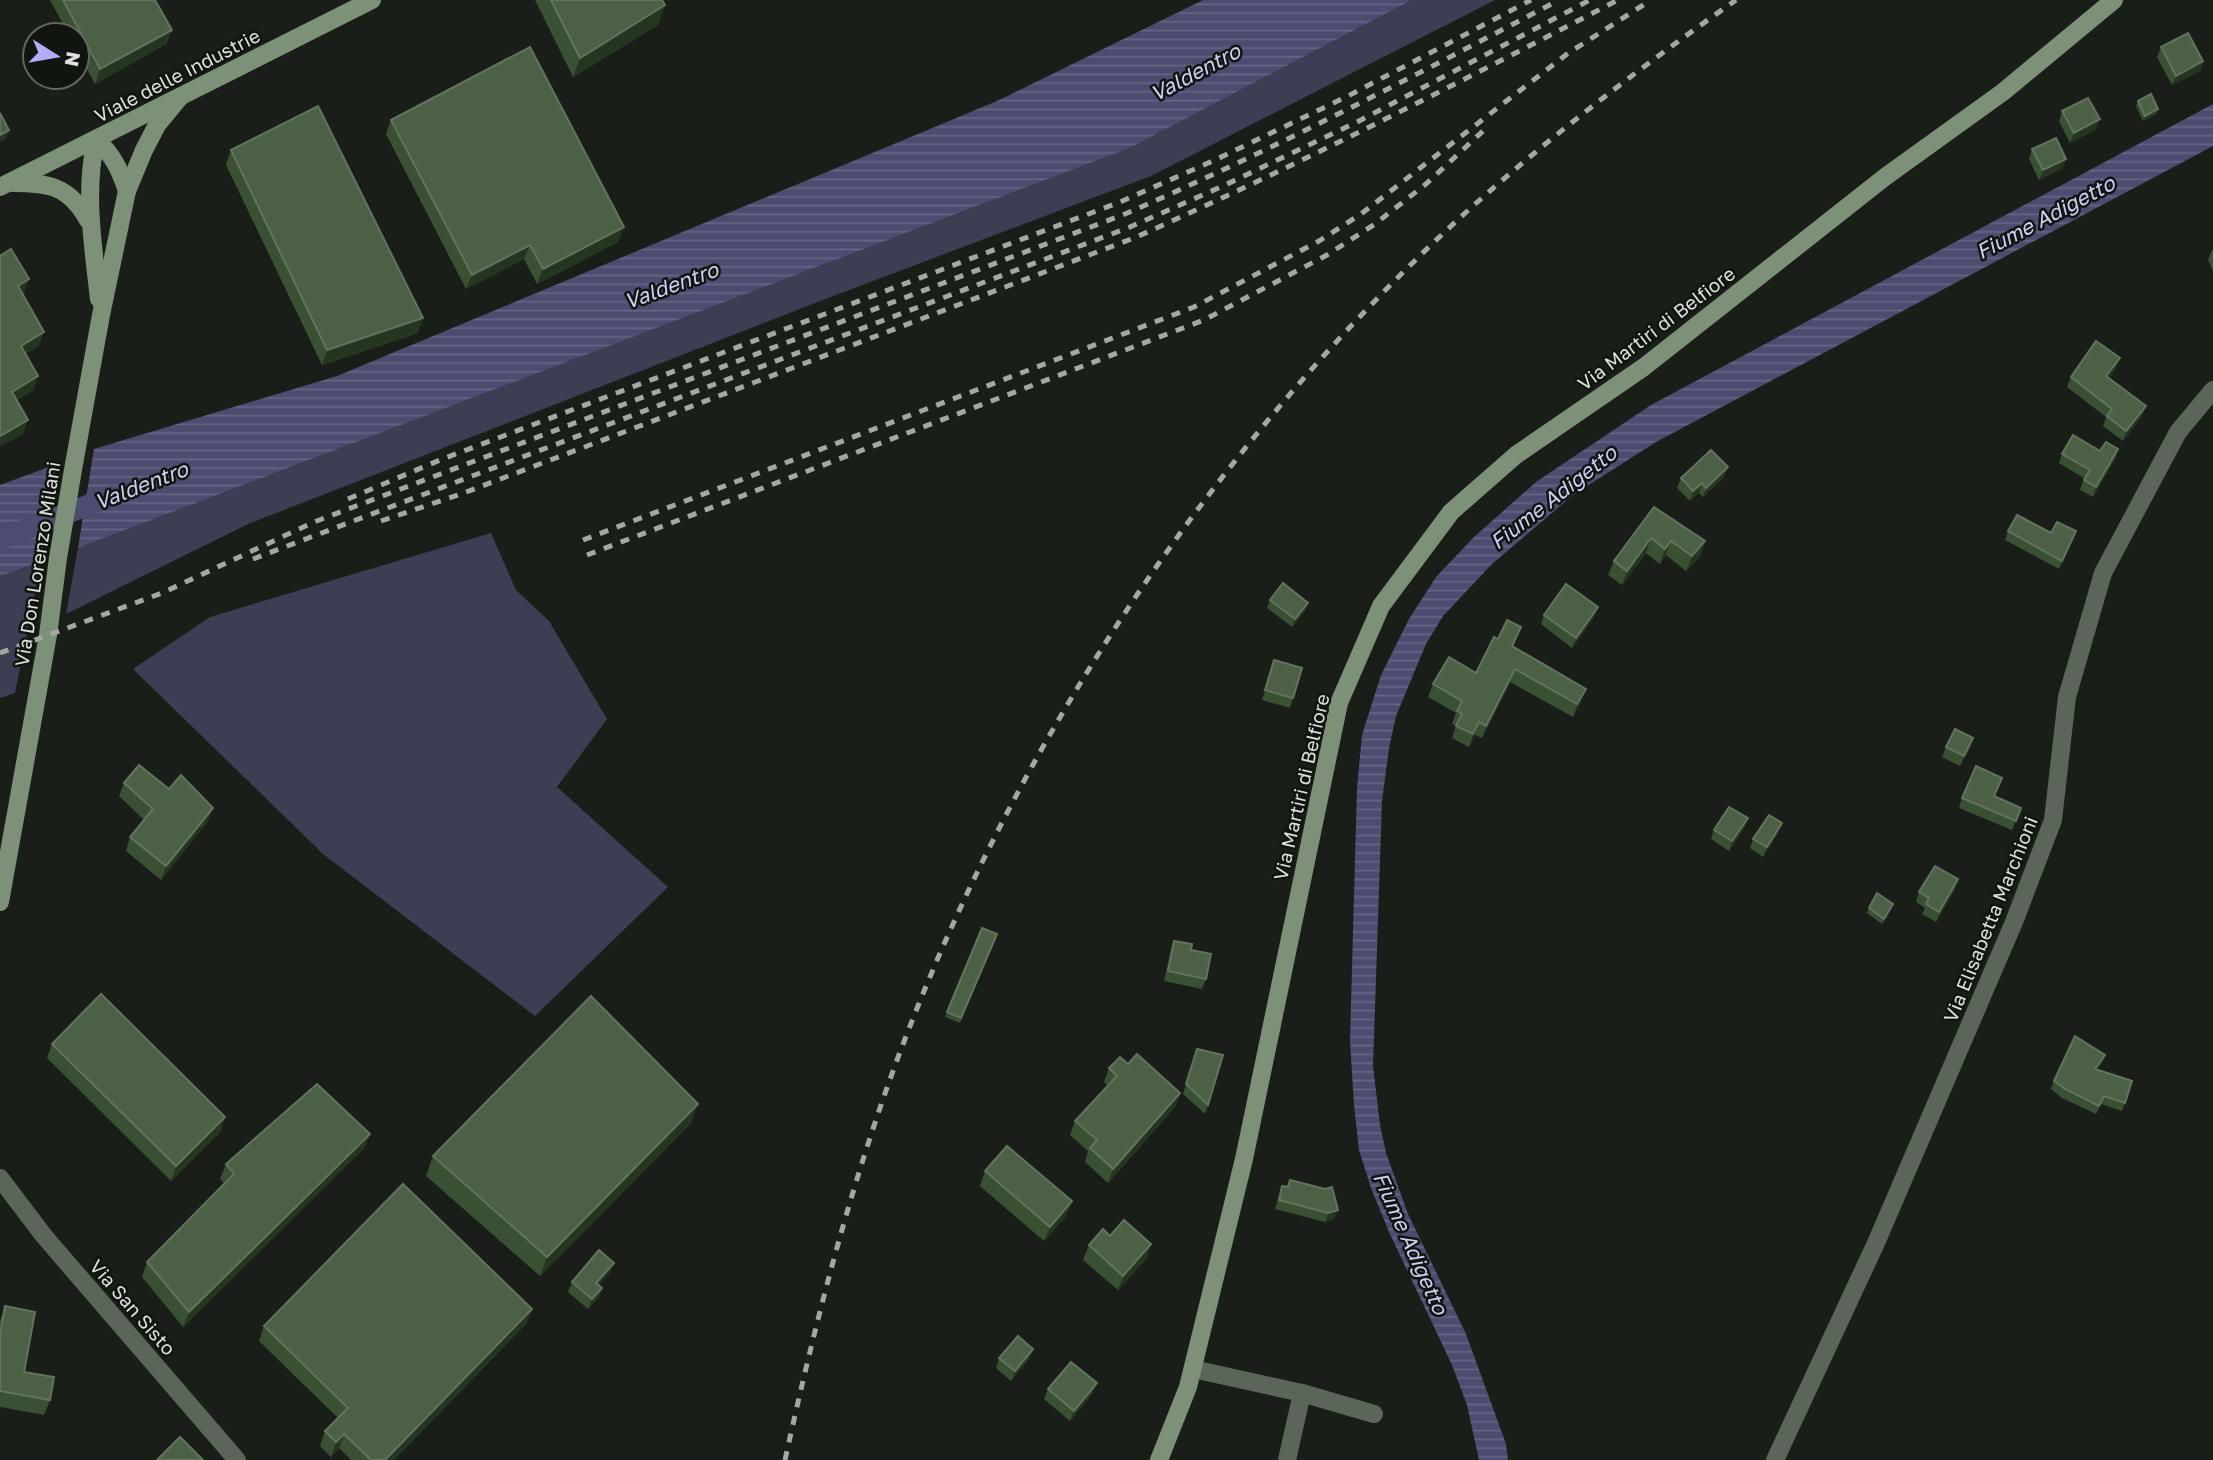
<svg xmlns="http://www.w3.org/2000/svg" width="2213" height="1460" font-family="'Golos Text',sans-serif">
  <style>
    .grass { fill: #3d3d53 }
    .water { fill: url(#water-rules) }
    .lines { fill: none; stroke-linecap: round; stroke-linejoin: round }
    .canal { stroke: #4c4b70; stroke-width: 21 }
    .street { stroke: #5a6657; stroke-width: 18 }
    .secondary { stroke: #7d9078; stroke-width: 18 }
    .rail { stroke: #a4a8a3; stroke-width: 5; stroke-dasharray: 9 9; stroke-linecap: butt }
    .wall { fill: #395033 }
    .shaded-wall { fill: #253620 }
    .building { fill: #4b6045; stroke: #62745d; stroke-width: 2 }
    .labels { text-anchor: middle; dominant-baseline: central; stroke-width: 5; stroke-linejoin: round; paint-order: stroke }
    .street-label { font-size: 19px; fill: #dee1dd; stroke: #10150f }
    .water-label { font-size: 21px; font-style: italic; fill: #cfcff6; stroke: #10150f }
  </style>
  <defs>
    <pattern id="water-rules" width="6" height="5" patternUnits="userSpaceOnUse" patternTransform="scale(1.75)"><rect width="6" height="5" fill="#4c4b70"/><path d="M0 2.5h6" fill="none" stroke="#656584"/></pattern>
  </defs>
  <rect width="100%" height="100%" fill="#191f18"/>
  <!-- grass -->
  <g class="grass">
    <polygon points="1412,0 1495,0 1151,176 828,298 248,524 66,614 78,548 1130,148"/>
    <polygon points="491,533 516,590 549,621 607,719 557,787 668,887 535,1016 323,854 133,669 210,617"/>
    <polygon points="41,562 15,693 0,698 0,576"/>
  </g>
  <!-- water -->
  <g class="water">
    <polygon points="1203,0 1412,0 1130,148 78,548 94,449 337,376 997,101"/>
    <polygon points="2213,104 2213,146 1656,442 1573,495 1492,564 1443,616 1426,644 1396,716 1389,748 1382,801 1373,1066 1380,1125 1386,1153 1408,1214 1466,1334 1506,1444 1508,1460 1479,1460 1467,1405 1452,1365 1389,1232 1371,1188 1359,1150 1354,1105 1350,1041 1357,788 1362,735 1381,675 1409,619 1436,577 1474,537 1536,482 1651,405"/>
    <polygon points="57,464 41,562 0,576 0,485"/>
  </g>
  <g class="lines">
    <!-- canal -->
    <polyline class="canal" points="0,539 112,496"/>
    <!-- street -->
    <g class="street">
      <polyline points="0,1178 44,1236 237,1460"/>
      <polyline points="1193,1369 1302,1393 1374,1414"/>
      <polyline points="1287,1460 1302,1393"/>
      <polyline points="1775,1460 1876,1243 2014,922 2053,820 2067,697 2103,573 2178,432 2213,390"/>
    </g>
    <!-- secondary -->
    <g class="secondary">
      <path d="M 96,139 C 84,193 93,245 99,299"/>
      <path d="M 96,139 C 113,155 120,170 127,191"/>
      <path d="M 13,183 C 49,183 69,186 88,220"/>
      <polyline points="0,187 372,0"/>
      <polyline points="0,902 48,635 58,558 74,464 101,315 127,191 144,150 157,125 180,97"/>
      <polyline points="1159,1460 1188,1387 1244,1159 1339,703 1381,606 1451,512 1516,455 1644,367 1885,177 2003,92 2114,0"/>
    </g>
    <!-- rail -->
    <g class="rail">
      <polyline points="348,499 440,460 1120,202 1215,160 1346,97 1531,0"/>
      <path d="M 381,521 L 461,494 L 1134,238 C 1299,165 1458,83 1618,0"/>
      <polyline points="583,540 1194,307 1319,241 1361,214 1567,54 1651,0"/>
      <polyline points="587,555 1204,320 1327,255 1375,224 1426,184 1484,130"/>
      <polyline points="253,559 1130,227 1223,186 1357,122 1590,0"/>
      <path d="M 0,653 L 162,593 L 314,522 L 1125,214 C 1273,150 1416,75 1559,0"/>
      <path d="M 785,1460 C 814,1328 847,1198 893,1071 C 1012,745 1217,437 1474,205 C 1557,131 1645,64 1736,0"/>
    </g>
  </g>
  <!-- wall -->
  <g class="wall">
    <polygon points="50,0 155,0 172,30 166,44 95,84 77,51 77,35 69,35"/>
    <polygon points="535,0 662,0 665,5 658,25 573,77"/>
    <polygon points="2161,47 2203,61 2200,71 2172,85 2157,57"/>
    <polygon points="2138,101 2158,109 2157,114 2143,121 2136,106"/>
    <polygon points="2062,111 2096,129 2070,143 2059,121"/>
    <polygon points="391,120 624,227 618,242 537,284 524,259 466,289 386,134"/>
    <polygon points="2032,149 2063,168 2039,180 2029,159"/>
    <polygon points="231,150 418,333 322,365 226,165"/>
    <polygon points="2213,250 2213,271 2208,260 2211,252"/>
    <polygon points="2116,368 2109,378 2146,406 2142,416 2123,441 2103,426 2106,417 2067,387 2071,377"/>
    <polygon points="2118,449 2115,459 2093,497 2080,490 2084,478 2059,463 2062,454"/>
    <polygon points="1724,477 1703,497 1699,493 1690,501 1677,488 1681,478"/>
    <polygon points="1654,507 1705,541 1700,556 1686,571 1666,555 1660,564 1646,553 1622,585 1608,575 1614,561"/>
    <polygon points="2008,531 2051,533 2076,531 2059,569 2005,540"/>
    <polygon points="1270,600 1305,611 1292,627 1267,608"/>
    <polygon points="1544,615 1594,617 1572,648 1541,624"/>
    <polygon points="1521,627 1513,647 1581,702 1573,717 1510,682 1482,738 1475,735 1469,747 1452,738 1456,726 1452,724 1456,713 1428,697 1433,684 1476,673 1498,639"/>
    <polygon points="1274,660 1293,698 1290,708 1262,700"/>
    <polygon points="1973,738 1970,748 1960,766 1942,757 1946,747"/>
    <polygon points="124,783 208,821 161,880 126,851 130,837 144,820 119,796"/>
    <polygon points="1995,796 2021,808 2012,830 1959,808 1962,798"/>
    <polygon points="1744,828 1729,851 1711,839 1714,830"/>
    <polygon points="1778,833 1763,857 1750,848 1753,839"/>
    <polygon points="1958,879 1955,889 1936,922 1922,914 1925,908 1916,902 1919,892"/>
    <polygon points="1893,904 1882,924 1867,913 1869,908"/>
    <polygon points="982,928 997,934 960,1023 945,1017"/>
    <polygon points="1174,941 1191,950 1206,979 1202,989 1164,981 1171,950"/>
    <polygon points="52,1044 225,1117 220,1132 171,1181 47,1058"/>
    <polygon points="2105,1055 2102,1063 2097,1070 2132,1081 2122,1111 2101,1104 2096,1114 2062,1098 2051,1089 2054,1081"/>
    <polygon points="1194,1059 1208,1105 1205,1114 1183,1094"/>
    <polygon points="1128,1064 1180,1093 1175,1107 1108,1183 1085,1162 1088,1151 1070,1135 1075,1121 1108,1086 1104,1082 1109,1068"/>
    <polygon points="691,1123 540,1276 426,1176 433,1156"/>
    <polygon points="370,1134 364,1148 183,1327 142,1277 147,1262 224,1183 220,1179 226,1164"/>
    <polygon points="985,1171 1066,1216 1044,1241 980,1186"/>
    <polygon points="1290,1180 1334,1219 1325,1222 1275,1209 1282,1186 1287,1187"/>
    <polygon points="1110,1236 1151,1244 1146,1259 1118,1290 1083,1260 1089,1245"/>
    <polygon points="614,1263 610,1272 599,1285 602,1288 598,1298 588,1309 568,1292 572,1282"/>
    <polygon points="5,1306 24,1372 50,1400 44,1415 0,1407 0,1321"/>
    <polygon points="527,1323 394,1460 351,1460 339,1448 331,1457 320,1446 325,1431 338,1418 259,1341 264,1326"/>
    <polygon points="1033,1349 1029,1359 1011,1381 996,1368 999,1358"/>
    <polygon points="1048,1389 1093,1393 1070,1421 1044,1399"/>
  </g>
  <!-- shaded-wall -->
  <g class="shaded-wall">
    <polygon points="665,5 658,25 573,77 580,58"/>
    <polygon points="172,30 166,44 95,84 100,69"/>
    <polygon points="2203,61 2200,71 2172,85 2176,76"/>
    <polygon points="2158,109 2157,114 2143,121 2145,116"/>
    <polygon points="2100,119 2096,129 2070,143 2074,133"/>
    <polygon points="9,130 6,139 0,142 0,135"/>
    <polygon points="2066,159 2063,168 2039,180 2043,170"/>
    <polygon points="624,227 618,242 537,284 543,269"/>
    <polygon points="530,245 524,259 466,289 472,275"/>
    <polygon points="29,279 24,294 12,300 18,286"/>
    <polygon points="423,318 418,333 322,365 327,350"/>
    <polygon points="44,332 39,346 16,360 21,346"/>
    <polygon points="2120,358 2116,368 2103,386 2106,376"/>
    <polygon points="38,376 33,391 7,406 12,392"/>
    <polygon points="2146,406 2142,416 2123,441 2126,431"/>
    <polygon points="28,420 23,434 0,447 0,436"/>
    <polygon points="2118,449 2115,459 2093,497 2096,487"/>
    <polygon points="1728,467 1724,477 1703,497 1706,488"/>
    <polygon points="1702,483 1699,493 1690,501 1693,491"/>
    <polygon points="1651,538 1646,553 1622,585 1627,571"/>
    <polygon points="1671,541 1666,555 1660,564 1665,549"/>
    <polygon points="1705,541 1700,556 1686,571 1692,556"/>
    <polygon points="1308,603 1305,611 1292,627 1295,619"/>
    <polygon points="1598,607 1594,617 1572,648 1576,638"/>
    <polygon points="1515,669 1510,682 1482,738 1486,726"/>
    <polygon points="1586,689 1581,702 1573,717 1577,704"/>
    <polygon points="1479,722 1475,735 1469,747 1473,734"/>
    <polygon points="1973,738 1970,748 1960,766 1964,756"/>
    <polygon points="213,808 208,821 161,880 166,866"/>
    <polygon points="1748,818 1744,828 1729,851 1732,841"/>
    <polygon points="1782,823 1778,833 1763,857 1767,847"/>
    <polygon points="1958,879 1955,889 1936,922 1939,912"/>
    <polygon points="2105,1055 2102,1063 2092,1078 2095,1069"/>
    <polygon points="1180,1093 1175,1107 1108,1183 1113,1169"/>
    <polygon points="698,1104 691,1123 540,1276 547,1257"/>
    <polygon points="225,1117 220,1132 171,1181 176,1166"/>
    <polygon points="370,1134 364,1148 183,1327 189,1312"/>
    <polygon points="1072,1201 1066,1216 1044,1241 1050,1227"/>
    <polygon points="1338,1210 1334,1219 1325,1222 1328,1213"/>
    <polygon points="1151,1244 1146,1259 1118,1290 1123,1276"/>
    <polygon points="614,1263 610,1272 593,1293 596,1283"/>
    <polygon points="602,1288 598,1298 588,1309 592,1299"/>
    <polygon points="532,1309 527,1323 394,1460 385,1460"/>
    <polygon points="1033,1349 1029,1359 1011,1381 1015,1371"/>
    <polygon points="1097,1383 1093,1393 1070,1421 1074,1411"/>
    <polygon points="344,1434 339,1448 331,1457 336,1442"/>
  </g>
  <!-- building -->
  <g class="building">
    <polygon points="63,0 155,0 172,30 100,69"/>
    <polygon points="551,0 662,0 665,5 580,58"/>
    <polygon points="2188,33 2203,61 2176,76 2161,47"/>
    <polygon points="530,47 624,227 543,269 530,245 472,275 391,120"/>
    <polygon points="2151,94 2158,109 2145,116 2138,101"/>
    <polygon points="2088,98 2100,119 2074,133 2062,111"/>
    <polygon points="318,106 423,318 327,350 231,150"/>
    <polygon points="0,113 9,130 0,135"/>
    <polygon points="2056,138 2066,159 2043,170 2032,149"/>
    <polygon points="11,249 29,279 18,286 44,332 21,346 38,376 12,392 28,420 0,436 0,256"/>
    <polygon points="2096,341 2120,358 2106,376 2146,406 2126,431 2107,416 2112,409 2071,377"/>
    <polygon points="2073,435 2100,451 2106,442 2118,449 2096,487 2084,480 2090,470 2062,454"/>
    <polygon points="1711,450 1728,467 1706,488 1702,483 1693,491 1681,478"/>
    <polygon points="1654,507 1705,541 1692,556 1671,541 1665,549 1651,538 1627,571 1614,561"/>
    <polygon points="2017,515 2051,533 2057,522 2076,531 2062,561 2008,531"/>
    <polygon points="1283,583 1308,603 1295,619 1270,600"/>
    <polygon points="1566,584 1598,607 1576,638 1544,615"/>
    <polygon points="1507,620 1521,627 1512,646 1586,689 1577,704 1515,669 1486,726 1479,722 1473,734 1456,726 1462,714 1457,711 1462,701 1433,684 1449,657 1476,673 1494,637 1498,639"/>
    <polygon points="1274,660 1302,668 1293,698 1265,690"/>
    <polygon points="1955,729 1973,738 1964,756 1946,747"/>
    <polygon points="139,765 169,789 181,775 213,808 166,866 130,837 153,809 124,783"/>
    <polygon points="1976,766 2002,778 1994,796 2021,808 2016,821 1962,798"/>
    <polygon points="1729,807 1748,818 1732,841 1714,830"/>
    <polygon points="1769,815 1782,823 1767,847 1753,839"/>
    <polygon points="1935,866 1958,879 1939,912 1926,904 1929,898 1919,892"/>
    <polygon points="1877,893 1893,904 1884,919 1869,908"/>
    <polygon points="982,928 997,934 961,1018 947,1012"/>
    <polygon points="1174,941 1192,944 1191,950 1211,954 1206,979 1168,971"/>
    <polygon points="101,994 225,1117 176,1166 52,1044"/>
    <polygon points="591,996 698,1104 547,1257 433,1156"/>
    <polygon points="2075,1036 2105,1055 2095,1069 2132,1081 2125,1103 2104,1096 2099,1106 2065,1089 2054,1081"/>
    <polygon points="1197,1049 1223,1055 1208,1105 1186,1084"/>
    <polygon points="1137,1054 1180,1093 1113,1169 1090,1148 1097,1140 1075,1121 1117,1076 1109,1068 1120,1057 1128,1064"/>
    <polygon points="317,1084 370,1134 189,1312 147,1262 234,1174 226,1164"/>
    <polygon points="1007,1146 1072,1201 1050,1227 985,1171"/>
    <polygon points="1290,1180 1325,1189 1332,1187 1338,1210 1328,1213 1279,1200 1282,1186 1288,1187"/>
    <polygon points="403,1184 532,1309 385,1460 371,1460 344,1434 336,1442 325,1431 348,1408 264,1326"/>
    <polygon points="1124,1220 1151,1244 1123,1276 1089,1245 1103,1229 1110,1236"/>
    <polygon points="599,1250 614,1263 596,1283 602,1288 592,1299 572,1282"/>
    <polygon points="5,1306 35,1312 24,1372 54,1377 50,1400 0,1391 0,1335"/>
    <polygon points="1018,1336 1033,1349 1015,1371 999,1358"/>
    <polygon points="1071,1362 1097,1383 1074,1411 1048,1389"/>
    <polygon points="180,1437 203,1460 157,1460"/>
  </g>
  <g class="labels">
    <!-- street labels -->
    <g class="street-label">
      <text transform="translate(177 75) rotate(-27)">Viale delle Industrie</text>
      <text transform="translate(1656 328) rotate(-37)">Via Martiri di Belfiore</text>
      <text transform="translate(37 564) rotate(-81)">Via Don Lorenzo Milani</text>
      <text transform="translate(1301 787) rotate(-77)">Via Martiri di Belfiore</text>
      <text transform="translate(1990 919) rotate(-68)">Via Elisabetta Marchioni</text>
      <text transform="translate(133 1307) rotate(49)">Via San Sisto</text>
    </g>
    <!-- water labels -->
    <g class="water-label">
      <text transform="translate(1195 72) rotate(-28)">Valdentro</text>
      <text transform="translate(2045 217) rotate(-28)">Fiume Adigetto</text>
      <text transform="translate(671 285) rotate(-20)">Valdentro</text>
      <text transform="translate(141 485) rotate(-21)">Valdentro</text>
      <text transform="translate(1553 497) rotate(-38)">Fiume Adigetto</text>
      <text transform="translate(1411 1243) rotate(66)">Fiume Adigetto</text>
    </g>
  </g>
  <!-- north arrow -->
  <g transform="translate(56 56) rotate(101)"><circle r="33" fill="#10150f" stroke="#626761" stroke-width="2"/>
  <path d="M0-5L12 26L0 18L-12 26Z" fill="#b0aefa"/>
  <text y="-10" font-size="19" font-weight="bold" text-anchor="middle" fill="#dee1dd">N</text>
  </g>
</svg>
